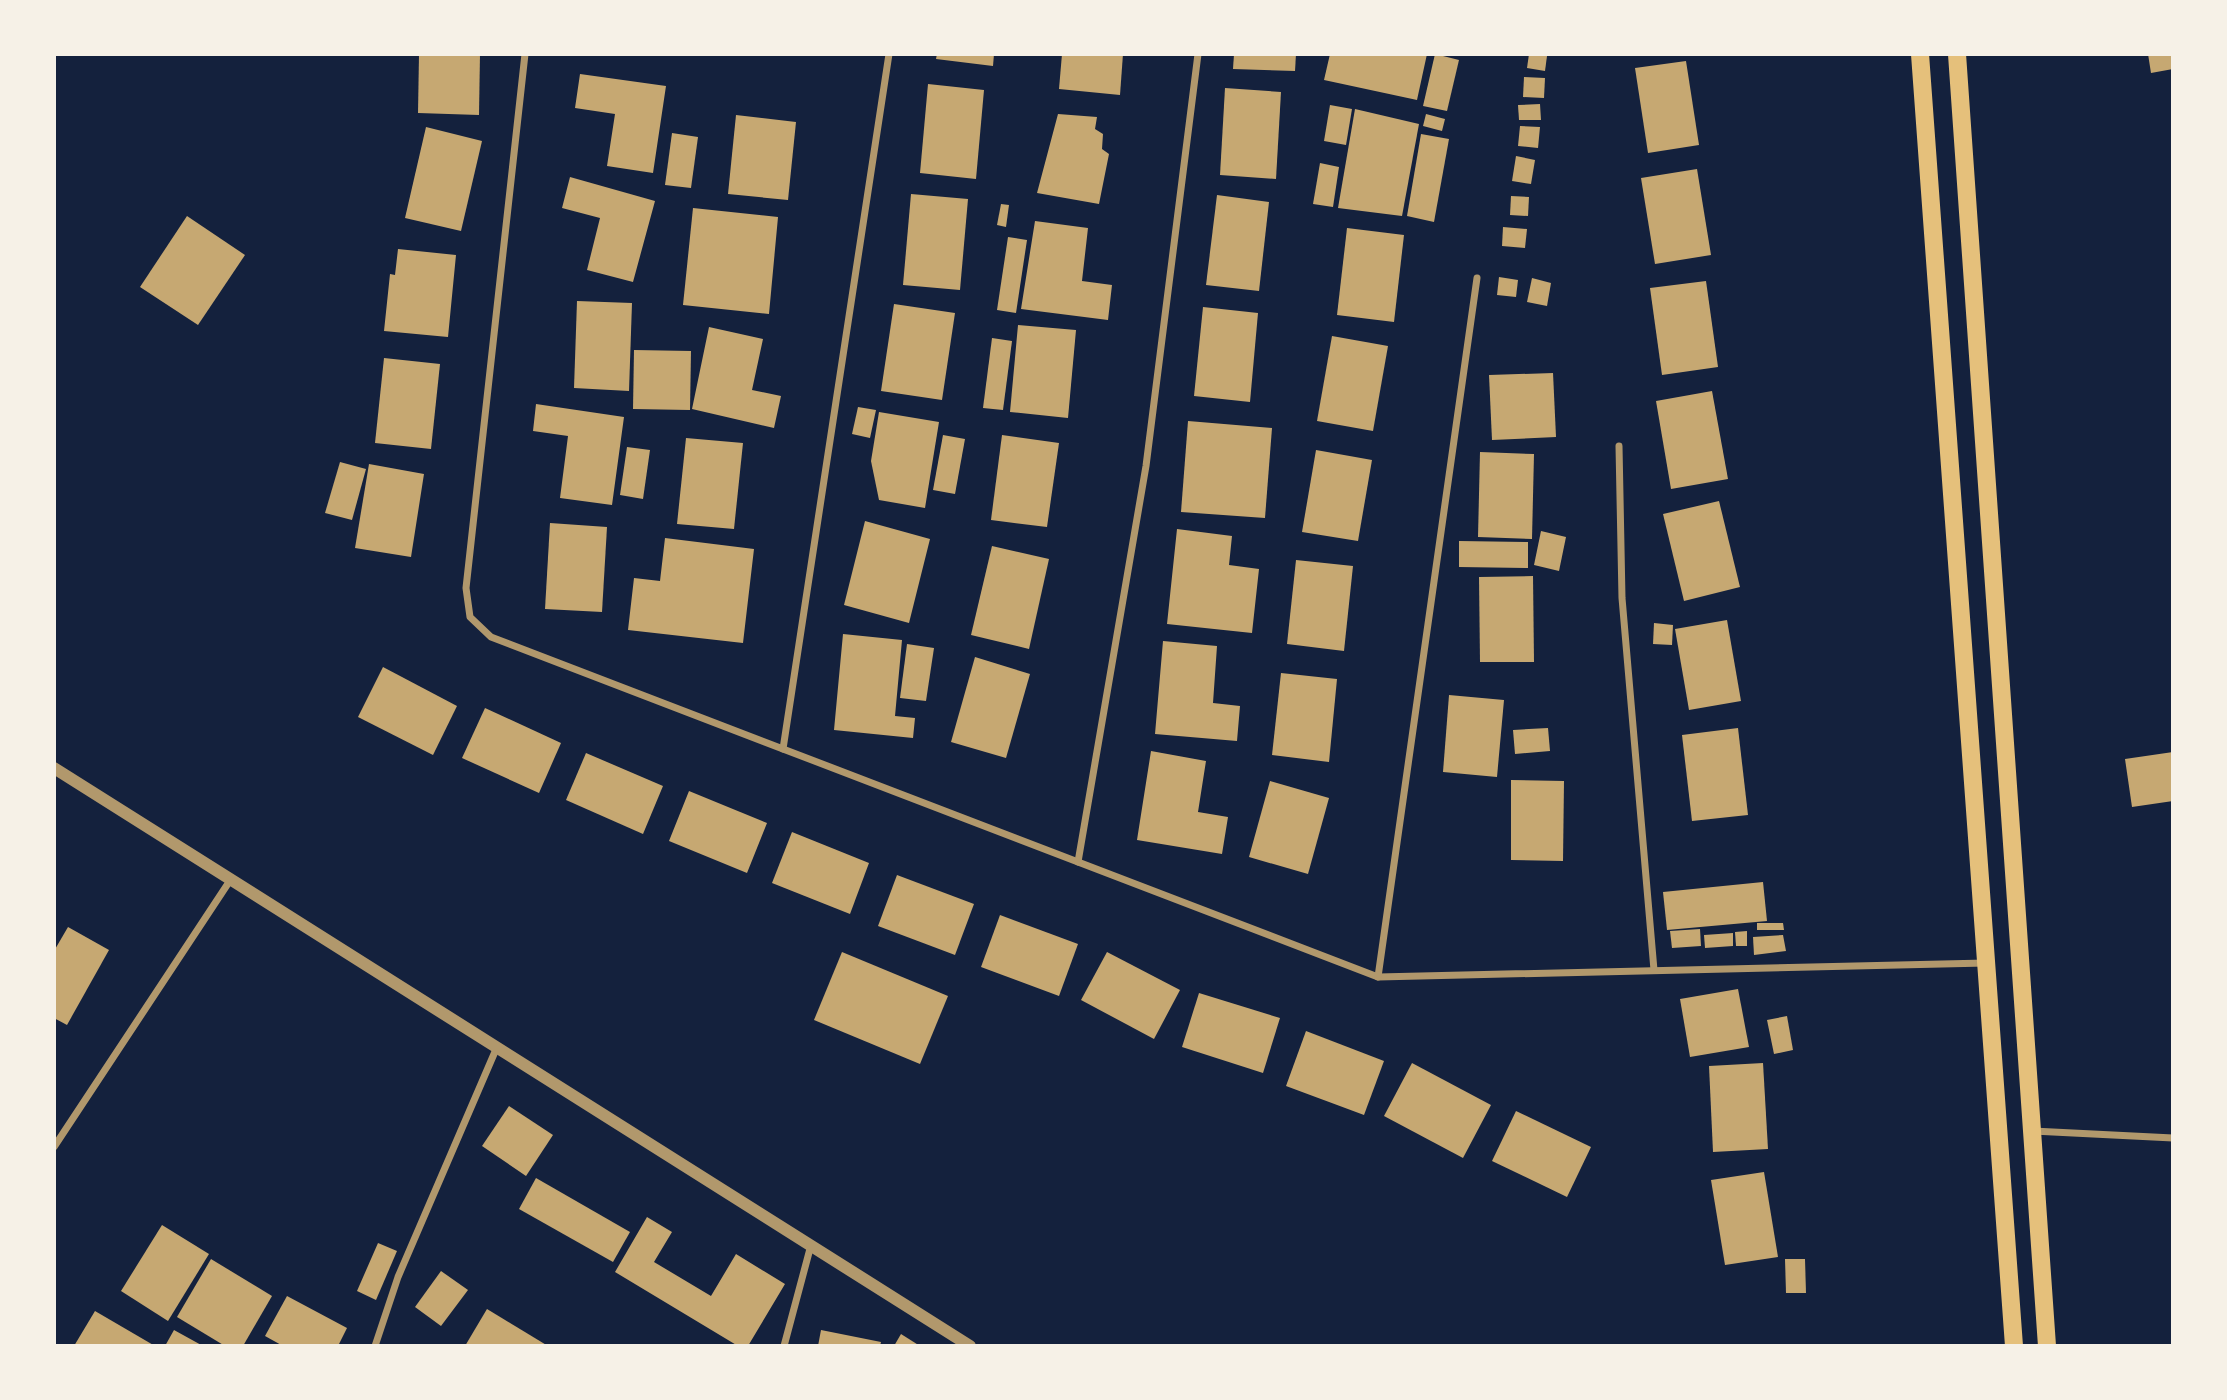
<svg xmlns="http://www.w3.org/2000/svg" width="2227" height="1400" font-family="'PT Sans Narrow',sans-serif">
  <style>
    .building { fill: #c6a872 }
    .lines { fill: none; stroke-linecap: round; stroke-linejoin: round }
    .minor { stroke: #b1986c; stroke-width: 7 }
    .tertiary { stroke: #b1986c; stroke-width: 12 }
    .primary { stroke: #e5c07b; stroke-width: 18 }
  </style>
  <rect width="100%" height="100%" fill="#14213d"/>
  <!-- building -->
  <g class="building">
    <polygon points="419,54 480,54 479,115 418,113"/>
    <polygon points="937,54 994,54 993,66 936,59"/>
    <polygon points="1062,54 1123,54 1120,95 1059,89"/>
    <polygon points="1234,54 1296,54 1295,71 1233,69"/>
    <polygon points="1330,54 1427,54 1417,100 1324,80"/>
    <polygon points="1435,54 1459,60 1447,111 1423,106"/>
    <polygon points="1529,54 1547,56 1545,71 1527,68"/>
    <polygon points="2148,54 2173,54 2173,69 2151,73"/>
    <polygon points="1686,61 1699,145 1648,153 1635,68"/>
    <polygon points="580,74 666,86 653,173 607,166 615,114 575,108"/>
    <polygon points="1524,77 1545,78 1544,98 1523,97"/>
    <polygon points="928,84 984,90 976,179 920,173"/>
    <polygon points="1225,88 1281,92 1276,179 1220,175"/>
    <polygon points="1540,104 1541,120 1519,120 1518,105"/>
    <polygon points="1330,105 1352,109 1346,145 1324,141"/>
    <polygon points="1355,109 1419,124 1402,216 1338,208"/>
    <polygon points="1058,114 1097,117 1095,129 1103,134 1102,149 1109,154 1099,204 1037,193"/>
    <polygon points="1426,114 1445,119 1442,131 1423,126"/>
    <polygon points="736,115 796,122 788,200 728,194"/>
    <polygon points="1520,126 1540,127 1538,148 1518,146"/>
    <polygon points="426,127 482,141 461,231 405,218"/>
    <polygon points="672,133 698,137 691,188 665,185"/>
    <polygon points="1421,134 1449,139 1434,222 1407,216"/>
    <polygon points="1516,156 1535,160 1531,184 1512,181"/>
    <polygon points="1320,163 1339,167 1333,207 1313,204"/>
    <polygon points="1697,169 1711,255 1655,264 1641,178"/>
    <polygon points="570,177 655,201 633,282 587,270 600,218 562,208"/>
    <polygon points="911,194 968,199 960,290 903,285"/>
    <polygon points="1217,195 1269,202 1259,291 1206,285"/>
    <polygon points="1511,196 1529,197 1528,216 1510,215"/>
    <polygon points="1001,204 1009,205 1006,227 997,225"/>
    <polygon points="693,208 778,217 769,314 683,305"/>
    <polygon points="187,216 245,255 198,325 140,287"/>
    <polygon points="1035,221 1088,228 1082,281 1112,285 1108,320 1021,309"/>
    <polygon points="1503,227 1527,229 1525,248 1502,246"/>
    <polygon points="1347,228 1404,235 1394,322 1337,315"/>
    <polygon points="1008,237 1027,240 1016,313 997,310"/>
    <polygon points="398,249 456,255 448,337 384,331 390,274 395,275"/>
    <polygon points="1499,277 1518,280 1516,297 1497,295"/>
    <polygon points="1532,278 1551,283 1547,306 1527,302"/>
    <polygon points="1706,281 1718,367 1662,375 1650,288"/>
    <polygon points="577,301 632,303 629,391 574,388"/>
    <polygon points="894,304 955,313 942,400 881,391"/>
    <polygon points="1203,307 1258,313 1250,402 1194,396"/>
    <polygon points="1018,325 1076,330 1068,418 1010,412"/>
    <polygon points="709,327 763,339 752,390 781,396 774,428 692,409"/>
    <polygon points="1332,336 1388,346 1373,431 1317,421"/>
    <polygon points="992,338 1012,341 1003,410 983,408"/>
    <polygon points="634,350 691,351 690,410 633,409"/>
    <polygon points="384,358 440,364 431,449 375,443"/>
    <polygon points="1553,373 1556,437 1492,440 1489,375"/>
    <polygon points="1712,391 1728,479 1671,489 1656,401"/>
    <polygon points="536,404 624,417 612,505 560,498 568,436 533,431"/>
    <polygon points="858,407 876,410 870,438 852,434"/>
    <polygon points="879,412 939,422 925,508 879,500 871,461"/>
    <polygon points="1188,421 1272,428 1265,518 1181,512"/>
    <polygon points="943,435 965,439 955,494 933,490"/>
    <polygon points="1002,435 1059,443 1047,527 991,520"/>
    <polygon points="686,438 743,443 734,529 677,524"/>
    <polygon points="627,447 650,450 643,499 620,495"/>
    <polygon points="1316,450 1372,460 1358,541 1302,532"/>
    <polygon points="1480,452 1534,454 1532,539 1478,537"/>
    <polygon points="340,462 366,469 352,520 325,513"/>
    <polygon points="369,464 424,474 411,557 355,548"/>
    <polygon points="1719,501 1740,587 1684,601 1663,514"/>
    <polygon points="865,521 930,539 909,623 844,605"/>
    <polygon points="550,523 607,527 602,612 545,609"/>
    <polygon points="1177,529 1232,536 1229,565 1259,569 1252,633 1167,624"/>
    <polygon points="1541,531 1566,537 1559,571 1534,565"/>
    <polygon points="665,538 754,549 743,643 628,630 634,578 660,581"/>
    <polygon points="1459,541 1528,542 1528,568 1459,567"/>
    <polygon points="992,546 1049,559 1029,649 971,635"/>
    <polygon points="1296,560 1353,566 1344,651 1287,644"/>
    <polygon points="1533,576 1534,662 1480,662 1479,577"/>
    <polygon points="1727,620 1741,701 1689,710 1675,629"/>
    <polygon points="1654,623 1673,625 1672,645 1653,644"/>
    <polygon points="843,634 902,640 895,716 915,718 913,738 834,730"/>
    <polygon points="1163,641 1217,646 1213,703 1240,706 1237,741 1155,734"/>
    <polygon points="907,644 934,648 926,701 900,698"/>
    <polygon points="975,657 1030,674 1006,758 951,742"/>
    <polygon points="383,667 457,706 433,755 358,717"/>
    <polygon points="1281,673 1337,679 1329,762 1272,755"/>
    <polygon points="1449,695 1504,700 1497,777 1443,772"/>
    <polygon points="485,708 561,743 539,793 462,758"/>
    <polygon points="1548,728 1550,751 1515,754 1513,730"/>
    <polygon points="1738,728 1748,815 1692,821 1682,735"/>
    <polygon points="1151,751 1206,761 1198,812 1228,817 1222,854 1137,840"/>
    <polygon points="2173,752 2173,801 2132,807 2125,759"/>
    <polygon points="586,753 663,786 643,834 566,800"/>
    <polygon points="1511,780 1564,781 1563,861 1511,860"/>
    <polygon points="1270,781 1329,798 1308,874 1249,857"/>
    <polygon points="689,791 767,823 747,873 669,841"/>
    <polygon points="792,832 869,863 850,914 772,883"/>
    <polygon points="897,875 974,904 955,955 878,926"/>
    <polygon points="1763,882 1767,921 1667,930 1663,892"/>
    <polygon points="1000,915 1078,944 1059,996 981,967"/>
    <polygon points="1757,923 1783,923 1784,930 1757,930"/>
    <polygon points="68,927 109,950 67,1025 54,1018 54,951"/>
    <polygon points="1700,929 1701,946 1672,948 1670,931"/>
    <polygon points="1747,931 1747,946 1736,946 1735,932"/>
    <polygon points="1733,933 1733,946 1705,948 1704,935"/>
    <polygon points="1783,935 1786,951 1754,955 1753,937"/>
    <polygon points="842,952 948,996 920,1064 814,1020"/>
    <polygon points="1107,952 1180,990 1154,1039 1081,1000"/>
    <polygon points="1738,989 1749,1047 1690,1057 1680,999"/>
    <polygon points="1199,993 1280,1018 1263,1073 1182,1047"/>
    <polygon points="1787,1016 1793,1050 1774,1054 1767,1020"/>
    <polygon points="1306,1031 1384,1061 1364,1115 1286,1086"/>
    <polygon points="1412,1063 1491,1105 1463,1158 1384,1116"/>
    <polygon points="1763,1063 1768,1149 1713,1152 1709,1066"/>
    <polygon points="509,1106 553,1135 526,1176 482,1146"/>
    <polygon points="1516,1111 1591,1147 1567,1197 1492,1161"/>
    <polygon points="1764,1172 1778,1257 1725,1265 1711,1180"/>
    <polygon points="536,1178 630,1232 613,1262 519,1209"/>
    <polygon points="647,1217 672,1232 654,1262 711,1296 736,1254 785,1284 748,1346 738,1346 615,1272"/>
    <polygon points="162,1225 209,1254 168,1321 121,1291"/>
    <polygon points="378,1243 397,1251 376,1300 357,1291"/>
    <polygon points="211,1259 272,1296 243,1346 225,1346 177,1317"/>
    <polygon points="1785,1259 1805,1259 1806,1293 1786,1293"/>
    <polygon points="441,1271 468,1290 441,1326 415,1307"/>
    <polygon points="287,1296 347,1328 338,1346 283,1346 265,1336"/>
    <polygon points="487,1309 548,1346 465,1346"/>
    <polygon points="95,1311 155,1346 74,1346"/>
    <polygon points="174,1330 203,1346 165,1346"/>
    <polygon points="821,1330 881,1342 880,1346 818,1346"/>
    <polygon points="901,1334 920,1346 894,1346"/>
  </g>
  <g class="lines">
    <!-- minor -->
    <g class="minor">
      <polyline points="525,54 466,588 470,617 491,637 1378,977 1986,963"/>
      <polyline points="1619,446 1622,598 1654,970"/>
      <polyline points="783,749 889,54"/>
      <polyline points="1078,862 1146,466 1198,54"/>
      <polyline points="1378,977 1477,278"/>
      <polyline points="2033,1131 2173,1138"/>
      <polyline points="54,1147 231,879"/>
      <polyline points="375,1346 398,1277 497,1047"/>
      <polyline points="784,1346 811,1245"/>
    </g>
    <!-- tertiary -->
    <polyline class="tertiary" points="54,768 970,1346"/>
    <!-- primary -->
    <g class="primary">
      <polyline points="1920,54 2014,1346"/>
      <polyline points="1957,54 2047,1346"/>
    </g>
  </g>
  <!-- border -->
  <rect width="2227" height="1400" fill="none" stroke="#f6f1e7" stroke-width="112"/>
</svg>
